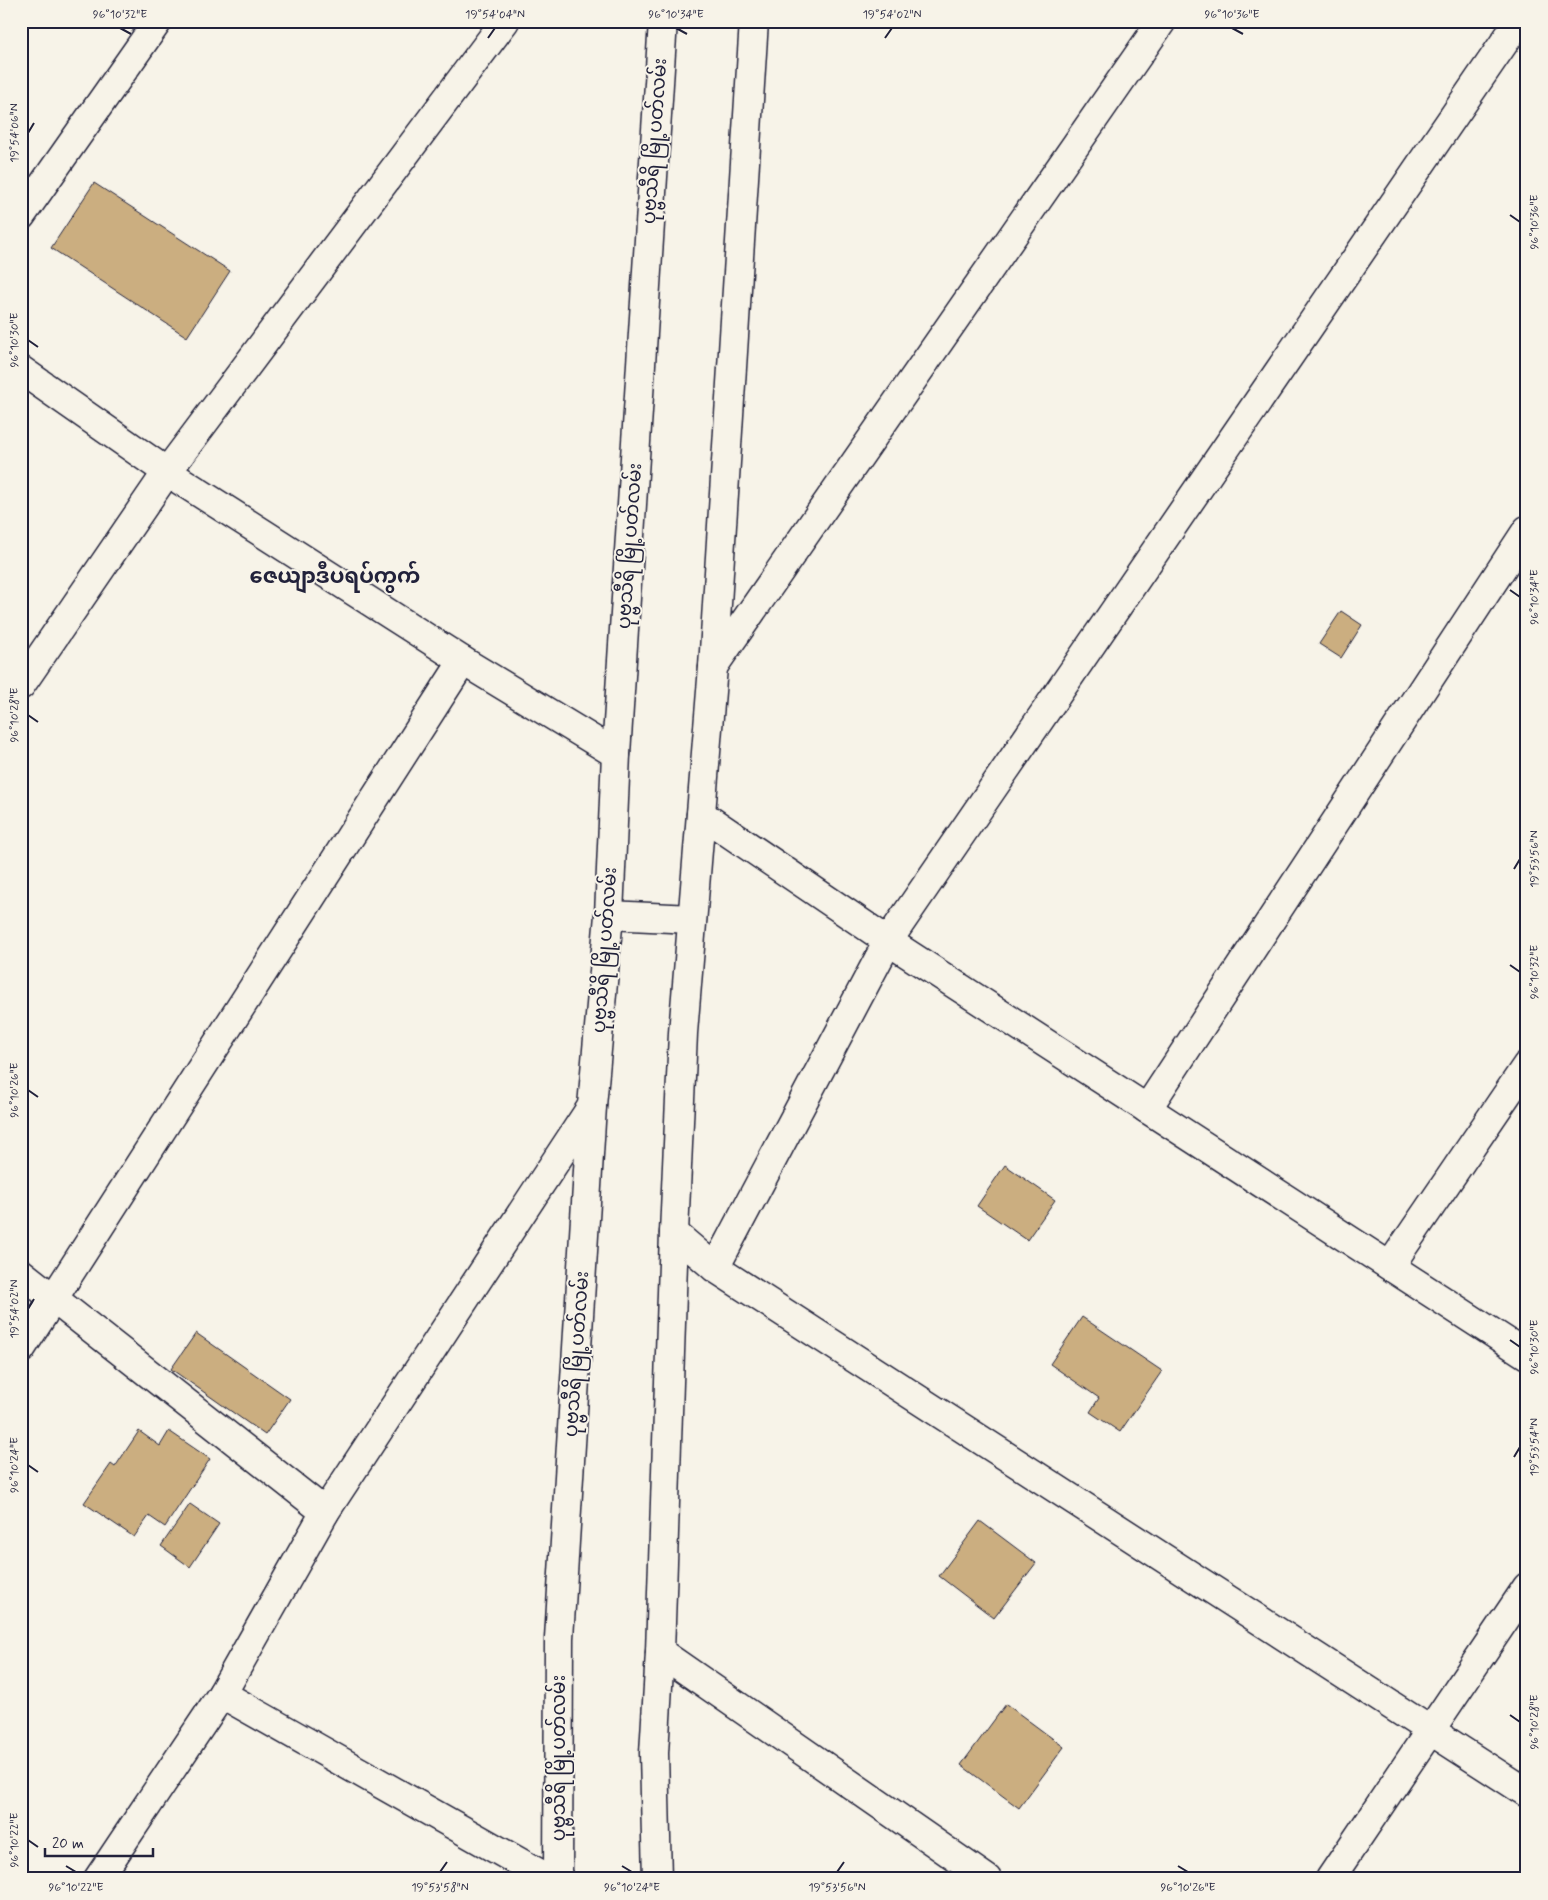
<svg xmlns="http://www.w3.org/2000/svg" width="1548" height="1900" font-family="Mynerve,'Noto Sans Myanmar',sans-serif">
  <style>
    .building { fill: #cbae80; stroke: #22223b }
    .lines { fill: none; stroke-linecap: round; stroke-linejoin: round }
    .street-casing { stroke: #22223b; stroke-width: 31 }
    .primary-casing { stroke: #22223b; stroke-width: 31 }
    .street { stroke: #f7f3e8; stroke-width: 28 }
    .primary { stroke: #f7f3e8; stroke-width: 28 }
    .ticks { fill: none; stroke: #22223b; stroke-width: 2 }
    .labels { text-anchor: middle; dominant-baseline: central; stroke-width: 4; stroke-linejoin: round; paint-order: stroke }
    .street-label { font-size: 19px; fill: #22223b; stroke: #f7f3e8 }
    .quarter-label { font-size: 21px; font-weight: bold; fill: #22223b; stroke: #f7f3e8 }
    .neatline { fill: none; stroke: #22223b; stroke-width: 2 }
    .ticks-label { font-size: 12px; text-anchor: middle; fill: #22223b }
  </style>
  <rect width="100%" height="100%" fill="#f7f3e8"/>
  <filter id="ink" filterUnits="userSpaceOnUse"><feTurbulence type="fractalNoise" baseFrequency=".02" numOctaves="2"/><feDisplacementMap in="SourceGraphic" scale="10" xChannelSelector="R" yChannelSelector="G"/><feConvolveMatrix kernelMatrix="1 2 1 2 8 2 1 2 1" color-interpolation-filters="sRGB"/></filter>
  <g filter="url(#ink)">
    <!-- building -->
    <g class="building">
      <polygon points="94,183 230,271 187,337 51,248"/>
      <polygon points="1341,611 1362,625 1341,658 1319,644"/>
      <polygon points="1005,1165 1055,1200 1027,1240 977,1206"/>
      <polygon points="1082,1317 1162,1371 1120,1432 1090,1412 1099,1398 1050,1364"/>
      <polygon points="196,1333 290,1399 265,1435 171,1369"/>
      <polygon points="139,1431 160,1446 169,1431 210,1459 165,1527 149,1516 134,1537 84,1503 111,1464 115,1467"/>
      <polygon points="190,1504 219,1524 190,1567 161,1546"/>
      <polygon points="980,1521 1036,1563 994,1618 939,1576"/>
      <polygon points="1006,1704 1064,1747 1019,1808 961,1765"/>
    </g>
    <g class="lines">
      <!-- street casing -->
      <g class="street-casing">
        <g id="street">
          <polyline points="21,216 158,21"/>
          <polyline points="21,370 167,472 463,661 616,754"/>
          <polyline points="713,667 1162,21"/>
          <polyline points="21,685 167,472 505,21"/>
          <polyline points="701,814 888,941 1527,1355"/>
          <polyline points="1147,1109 1527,530"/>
          <polyline points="674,1233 715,1268 1527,1793"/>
          <polyline points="1390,1266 1527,1065"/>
          <polyline points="715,1268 888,941 1519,21"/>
          <polyline points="21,1273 325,1512"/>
          <polyline points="21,1349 463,661"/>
          <polyline points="660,1652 987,1879"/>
          <polyline points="222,1694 549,1879"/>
          <polyline points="98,1879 222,1694 325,1512 592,1106"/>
          <polyline points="1330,1879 1527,1587"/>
        </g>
      </g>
      <!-- primary casing -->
      <g class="primary-casing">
        <g id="primary">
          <polyline points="609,915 692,919"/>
          <polyline points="558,1879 559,1638 592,1106 609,915 616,754 663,21"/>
          <polyline points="657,1879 654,1753 660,1652 674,1233 683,1033 713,667 754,21"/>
        </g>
      </g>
      <!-- street -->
      <use href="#street" class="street"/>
      <!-- primary -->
      <use href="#primary" class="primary"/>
    </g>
  </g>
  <!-- ticks -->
  <path class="ticks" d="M 120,28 L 131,34M 676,28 L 687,34M 1232,28 L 1243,34M 488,38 L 495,28M 885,38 L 892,28M 28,133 L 34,123M 1510,215 L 1520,222M 28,340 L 38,347M 1510,590 L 1520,597M 28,715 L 38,722M 1514,869 L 1520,859M 1510,965 L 1520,972M 28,1090 L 38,1097M 28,1309 L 34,1299M 1510,1340 L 1520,1347M 1514,1457 L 1520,1447M 28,1465 L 38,1472M 1510,1715 L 1520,1722M 28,1840 L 38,1847M 66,1866 L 76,1872M 622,1866 L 632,1872M 1178,1866 L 1188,1872M 440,1872 L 447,1862M 837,1872 L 844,1862"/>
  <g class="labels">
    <!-- street labels -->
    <g class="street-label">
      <text transform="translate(655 141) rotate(-86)">ပုဗ္ဗသီရိ မြို့ပတ်လမ်း</text>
      <text transform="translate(630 546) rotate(-86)">ပုဗ္ဗသီရိ မြို့ပတ်လမ်း</text>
      <text transform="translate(605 950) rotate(-86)">ပုဗ္ဗသီရိ မြို့ပတ်လမ်း</text>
      <text transform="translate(577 1354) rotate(-86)">ပုဗ္ဗသီရိ မြို့ပတ်လမ်း</text>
      <text transform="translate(559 1758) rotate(-90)">ပုဗ္ဗသီရိ မြို့ပတ်လမ်း</text>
    </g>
    <!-- quarter labels -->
    <g class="quarter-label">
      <text x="335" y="577">ဇေယျာဒီပရပ်ကွက်</text>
    </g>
  </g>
  <!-- margin -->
  <rect width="1548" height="1900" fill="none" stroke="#f7f3e8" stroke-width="55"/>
  <!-- scale -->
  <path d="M45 1848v8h108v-8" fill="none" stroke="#22223b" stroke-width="2.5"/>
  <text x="52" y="1848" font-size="15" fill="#22223b" stroke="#f7f3e8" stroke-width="4" paint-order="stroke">20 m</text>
  <rect x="28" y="28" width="1492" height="1844" class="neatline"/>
  <g class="ticks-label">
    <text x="120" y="18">96°10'32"E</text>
    <text x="495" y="18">19°54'04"N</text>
    <text x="676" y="18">96°10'34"E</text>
    <text x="892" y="18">19°54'02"N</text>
    <text x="1232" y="18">96°10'36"E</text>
    <text transform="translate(14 133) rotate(-90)" y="4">19°54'06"N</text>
    <text transform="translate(1534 222) rotate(-90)" y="4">96°10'36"E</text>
    <text transform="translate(14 340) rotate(-90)" y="4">96°10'30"E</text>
    <text transform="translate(1534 597) rotate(-90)" y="4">96°10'34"E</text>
    <text transform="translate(14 715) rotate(-90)" y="4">96°10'28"E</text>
    <text transform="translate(1534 859) rotate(-90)" y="4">19°53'56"N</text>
    <text transform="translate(1534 972) rotate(-90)" y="4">96°10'32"E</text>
    <text transform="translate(14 1090) rotate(-90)" y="4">96°10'26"E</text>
    <text transform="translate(14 1309) rotate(-90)" y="4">19°54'02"N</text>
    <text transform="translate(1534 1347) rotate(-90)" y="4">96°10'30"E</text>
    <text transform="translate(1534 1447) rotate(-90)" y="4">19°53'54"N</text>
    <text transform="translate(14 1465) rotate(-90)" y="4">96°10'24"E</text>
    <text transform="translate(1534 1722) rotate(-90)" y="4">96°10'28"E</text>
    <text transform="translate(14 1840) rotate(-90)" y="4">96°10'22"E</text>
    <text x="76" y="1891">96°10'22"E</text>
    <text x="440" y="1891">19°53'58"N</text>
    <text x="632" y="1891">96°10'24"E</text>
    <text x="837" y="1891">19°53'56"N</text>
    <text x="1188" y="1891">96°10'26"E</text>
  </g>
</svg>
